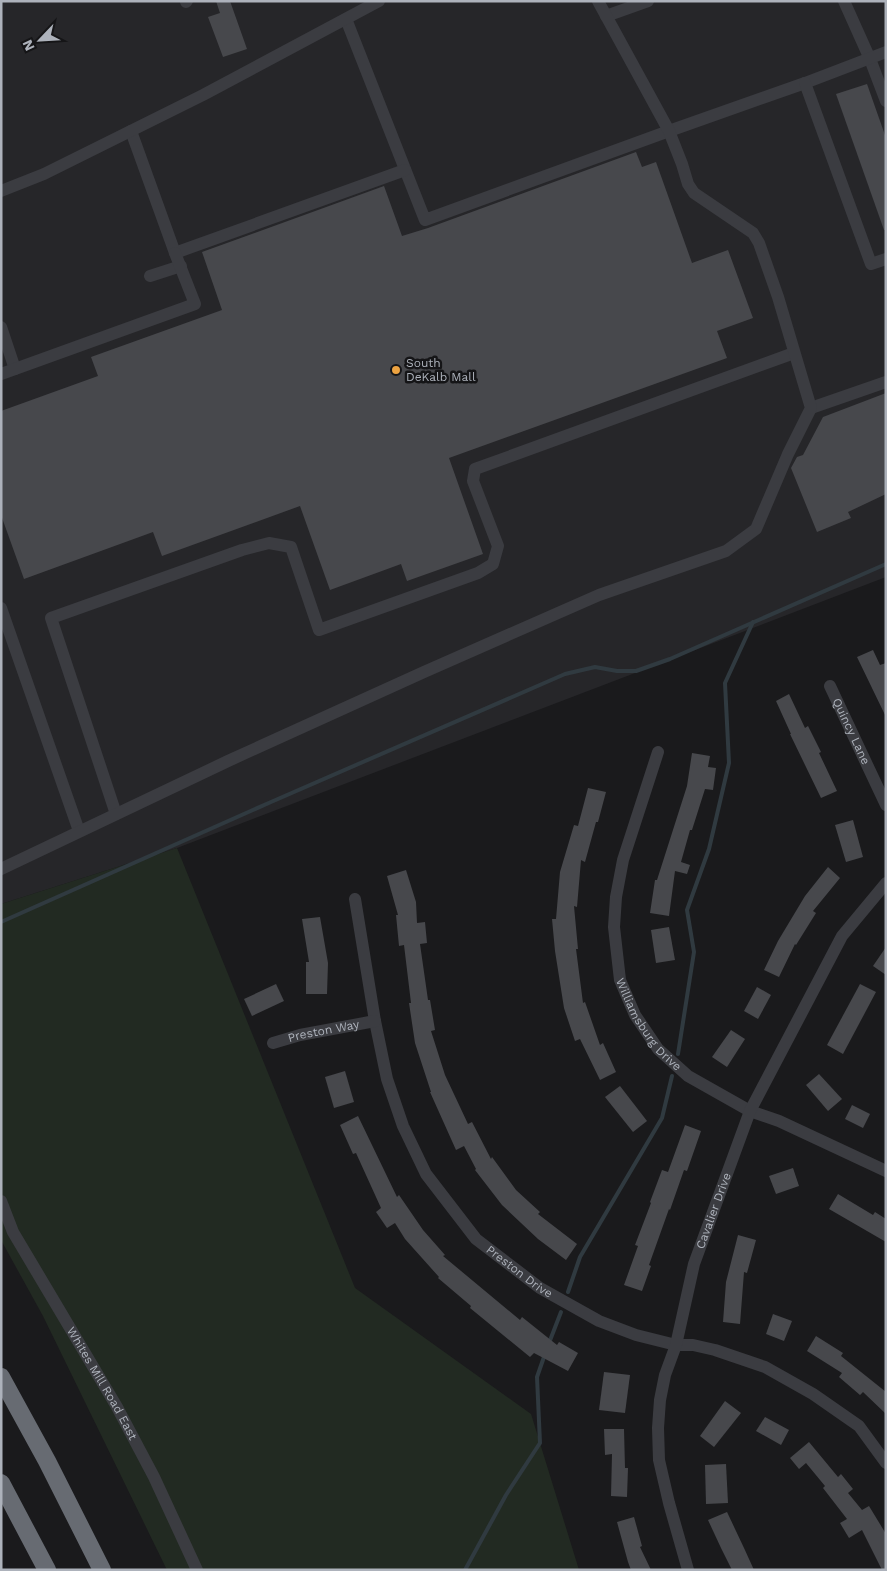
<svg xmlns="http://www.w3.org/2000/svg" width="887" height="1571" font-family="'Work Sans',sans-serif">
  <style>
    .built { fill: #262629 }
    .green { fill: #222a22 }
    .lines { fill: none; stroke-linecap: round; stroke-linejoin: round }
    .stream { stroke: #303a40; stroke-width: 4 }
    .building { fill: #47484c }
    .minor { stroke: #3b3c41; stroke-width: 12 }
    .highway { stroke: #676b72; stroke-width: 18 }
    .poi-dot { fill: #eda341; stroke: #151517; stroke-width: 2 }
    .labels { text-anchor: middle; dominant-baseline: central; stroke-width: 5; stroke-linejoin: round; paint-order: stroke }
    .poi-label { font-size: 12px; fill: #adb2bb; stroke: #151517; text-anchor: start }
    .street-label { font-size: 12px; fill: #adb2bb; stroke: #151517 }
  </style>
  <rect width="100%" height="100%" fill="#1a1a1c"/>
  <!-- built -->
  <polygon class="built" points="1,1 886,1 886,577 177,848 1,904"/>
  <!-- green -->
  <polygon class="green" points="177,848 355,1288 531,1414 579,1570 167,1570 43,1316 1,1240 1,904"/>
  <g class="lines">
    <!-- stream -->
    <g class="stream">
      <polyline points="1,922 271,802 565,674 595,667 617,671 636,671 670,659 886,564"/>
      <polyline points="678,1054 694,952 687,910 709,849 729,763 725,683 753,622"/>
      <polyline points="568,1292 580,1257 662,1118 672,1076"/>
      <polyline points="549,1343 561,1312"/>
      <polyline points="465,1570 506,1495 540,1443 537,1377 545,1354"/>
    </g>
  </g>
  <!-- building -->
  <g class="building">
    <polygon points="216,1 230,1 247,49 223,57 208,17 220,13"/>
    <polygon points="867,84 886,138 886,230 884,230 836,94"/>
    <polygon points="636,152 642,167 656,162 692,263 728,250 753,318 717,331 727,358 449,458 483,554 407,581 401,564 330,590 300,506 162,556 153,532 24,579 1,515 1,411 98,376 91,357 222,310 202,252 384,186 402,236 428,228"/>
    <polygon points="886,393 886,494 848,512 851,518 817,532 791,468 797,457 803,455 823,417"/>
    <polygon points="873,650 880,665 886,663 886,717 857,657"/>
    <polygon points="789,694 805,728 808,726 821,752 819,753 837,791 821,798 790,734 791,734 776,701"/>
    <polygon points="692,753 710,756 708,767 716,768 713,790 705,789 692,830 690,830 681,862 690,865 687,874 675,871 669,916 650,913 655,880 657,880 687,786"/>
    <polygon points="588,788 606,792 598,822 596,822 585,862 581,860 577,907 574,906 578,949 576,949 583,1003 585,1002 600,1045 603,1043 616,1072 600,1080 580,1039 575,1041 564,1008 555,951 552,919 556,919 560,872 574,825 578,826"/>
    <polygon points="853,820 863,857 846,862 835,825"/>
    <polygon points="828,867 840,878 813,911 816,913 796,945 795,944 779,977 764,970 778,941 805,896"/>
    <polygon points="406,870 416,902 417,923 425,922 427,943 420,944 428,1000 430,1000 435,1030 431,1031 445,1075 468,1124 472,1122 491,1159 492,1157 516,1190 540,1212 538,1214 577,1244 566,1260 538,1239 502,1205 475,1170 476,1169 464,1146 456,1150 430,1092 431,1092 415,1043 409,1003 411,1003 404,945 399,946 396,915 398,915 387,876"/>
    <polygon points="320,917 328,963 327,994 306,994 306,962 309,962 302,919"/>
    <polygon points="669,927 675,960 656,963 651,930"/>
    <polygon points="886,947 886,975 873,966"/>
    <polygon points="276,984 284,1001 252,1016 244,999"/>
    <polygon points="860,984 876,992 843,1054 827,1045"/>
    <polygon points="757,987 771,995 758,1019 744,1011"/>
    <polygon points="731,1030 745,1039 727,1067 712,1057"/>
    <polygon points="345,1071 354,1102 334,1108 325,1077"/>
    <polygon points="819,1074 842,1099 828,1111 806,1085"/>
    <polygon points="620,1086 647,1121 633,1132 605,1097"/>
    <polygon points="852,1105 870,1114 863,1128 845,1119"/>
    <polygon points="358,1116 397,1197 399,1195 423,1230 445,1255 443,1256 520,1320 522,1317 557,1345 559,1342 578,1353 568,1371 534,1353 530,1357 470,1308 471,1306 438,1278 439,1277 405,1239 395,1223 387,1228 376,1212 381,1208 356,1153 353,1154 340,1125"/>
    <polygon points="685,1125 701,1131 687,1171 684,1170 670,1210 669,1209 649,1265 651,1266 642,1291 624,1285 638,1246 635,1245 651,1203 650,1202 662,1170 668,1172"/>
    <polygon points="793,1168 799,1186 776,1194 769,1176"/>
    <polygon points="838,1194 873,1215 875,1212 886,1219 886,1242 829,1209"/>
    <polygon points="738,1235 756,1240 747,1273 744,1272 740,1324 723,1322 726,1282"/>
    <polygon points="773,1314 792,1321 784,1341 766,1334"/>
    <polygon points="816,1336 843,1353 841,1356 886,1392 886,1414 863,1392 860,1395 839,1377 842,1373 807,1351"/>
    <polygon points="604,1372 630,1375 625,1413 599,1410"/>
    <polygon points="725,1401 741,1413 714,1447 700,1436"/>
    <polygon points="765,1417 789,1430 781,1445 756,1431"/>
    <polygon points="604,1429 624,1429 625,1468 628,1468 627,1497 611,1496 612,1454 605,1455"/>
    <polygon points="809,1442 838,1477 841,1474 853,1489 848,1493 862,1510 869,1506 886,1534 886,1570 882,1570 862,1530 849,1538 840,1523 847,1519 823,1488 825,1486 806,1463 799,1469 790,1458"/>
    <polygon points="726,1464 728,1503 706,1504 705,1465"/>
    <polygon points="727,1512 744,1548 754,1570 732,1570 721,1548 708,1520"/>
    <polygon points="634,1517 642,1546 640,1547 651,1570 631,1570 628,1562 617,1522"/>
  </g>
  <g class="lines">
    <!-- minor -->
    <g class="minor">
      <polyline points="844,1 870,59 886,101"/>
      <polyline points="186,2 187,1"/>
      <polyline points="606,16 648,1"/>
      <polyline points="346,19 425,220 669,131 805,83 886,52"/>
      <polyline points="805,83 871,264 886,259"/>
      <polyline points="131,131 175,253 405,170"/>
      <polyline points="1,191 44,174 203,95 379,1"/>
      <polyline points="150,276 181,266"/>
      <polyline points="1,327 15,369"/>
      <polyline points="1,374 195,304 175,253"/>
      <polyline points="811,408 886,382"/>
      <polyline points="1,608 79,831"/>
      <path id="s1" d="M 830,686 L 886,805"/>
      <path id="s2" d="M 658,752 L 623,860 L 616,897 L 614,927 L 620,980 L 635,1015 L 658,1049 L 688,1076 L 750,1111 L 779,1121 L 886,1171"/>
      <polyline points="116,814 51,618 242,550 269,543 291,547 319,630 478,573 493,564 498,546 473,481 475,469 794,353"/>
      <polyline points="1,869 228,761 424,672 599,595 726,551 756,529 788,454 811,408 778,297 759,243 753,233 694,193 688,184 682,164 669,131 598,1"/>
      <path id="s3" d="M 355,899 L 375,1021 L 387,1079 L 403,1126 L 426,1174 L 476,1239 L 540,1288 L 599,1321 L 636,1335 L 676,1345 L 693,1345 L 715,1350 L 765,1367 L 813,1394 L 859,1426 L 886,1463"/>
      <path id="s4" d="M 273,1043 L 300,1035 L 375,1021"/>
      <path id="s5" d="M 1,1201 L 13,1232 L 117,1407 L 154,1477 L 197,1570"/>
      <path id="s6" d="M 688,1570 L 669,1503 L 659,1460 L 658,1428 L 660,1400 L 665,1375 L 676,1345 L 694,1264 L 750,1111 L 842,936 L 886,883"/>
    </g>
    <!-- highway -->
    <g class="highway">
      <polyline points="1,1377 47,1461 102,1570"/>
      <polyline points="1,1483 47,1570"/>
    </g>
  </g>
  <!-- markers -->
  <circle class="poi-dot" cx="396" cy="370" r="5"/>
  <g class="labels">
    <!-- poi labels -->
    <g class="poi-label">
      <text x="406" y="363">South<tspan x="406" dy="14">DeKalb Mall</tspan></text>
    </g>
    <!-- street labels -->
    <g class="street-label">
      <text stroke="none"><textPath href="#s1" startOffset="50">Quincy Lane</textPath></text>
      <text stroke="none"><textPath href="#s2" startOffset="288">Williamsburg Drive</textPath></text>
      <text stroke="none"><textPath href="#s4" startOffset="52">Preston Way</textPath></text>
      <text stroke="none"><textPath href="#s6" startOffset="371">Cavalier Drive</textPath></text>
      <text stroke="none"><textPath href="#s3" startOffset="422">Preston Drive</textPath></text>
      <text stroke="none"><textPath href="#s5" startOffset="209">Whites Mill Road East</textPath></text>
    </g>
  </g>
  <!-- border -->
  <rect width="887" height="1571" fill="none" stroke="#adb2bb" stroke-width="5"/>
  <!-- north arrow -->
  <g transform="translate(40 40) rotate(245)" stroke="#151517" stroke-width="4" paint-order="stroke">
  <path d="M0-4L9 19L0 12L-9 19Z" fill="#adb2bb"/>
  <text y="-8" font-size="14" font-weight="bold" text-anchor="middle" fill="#adb2bb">N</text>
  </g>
</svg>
